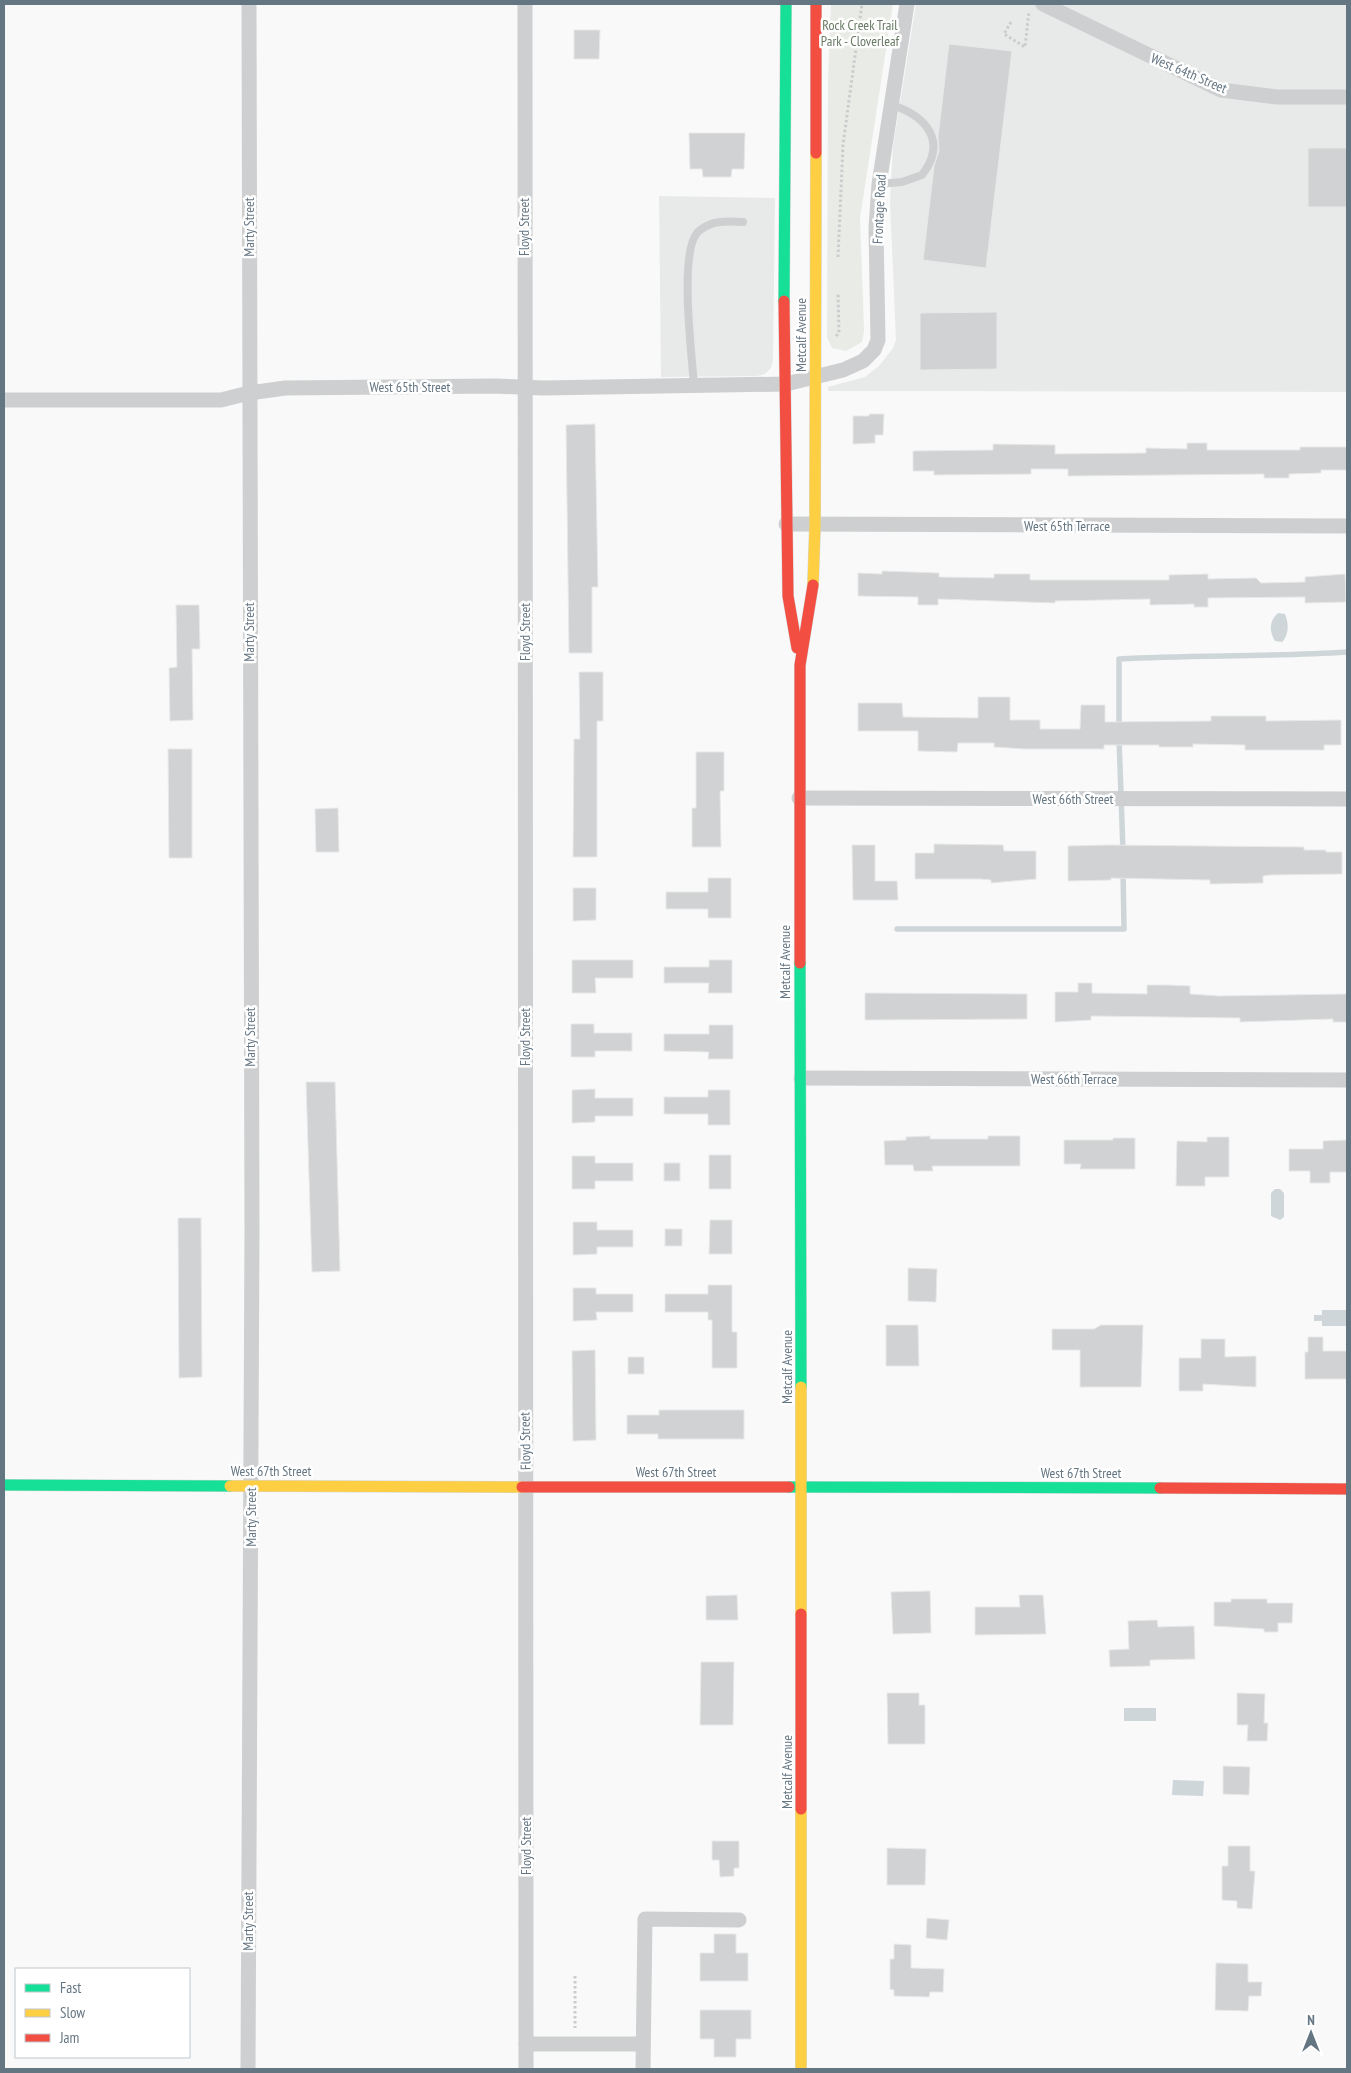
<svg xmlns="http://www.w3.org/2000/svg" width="1351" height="2073" font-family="'PT Sans Narrow',sans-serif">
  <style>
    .built { fill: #e8e9e9 }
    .green { fill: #e8ebe6 }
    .water { fill: #ced6d9 }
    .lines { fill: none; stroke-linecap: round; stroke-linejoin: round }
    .stream { stroke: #ced6d9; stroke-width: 5.5 }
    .building { fill: #d0d2d3; stroke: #e8e8e8 }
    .fast-casing { stroke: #d5d6d7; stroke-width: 12 }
    .slow-casing { stroke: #d5d6d7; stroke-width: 12 }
    .jam-casing { stroke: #d5d6d7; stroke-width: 12 }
    .path { stroke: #cbcccd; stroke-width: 3; stroke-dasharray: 2.5 2.5; stroke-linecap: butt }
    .lane { stroke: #cecfd0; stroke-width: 8 }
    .street { stroke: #cecfd0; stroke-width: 15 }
    .fast { stroke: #16e098; stroke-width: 11 }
    .slow { stroke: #ffcf43; stroke-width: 11 }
    .jam { stroke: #f24e42; stroke-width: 11 }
    .labels { text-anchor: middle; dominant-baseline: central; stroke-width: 5; stroke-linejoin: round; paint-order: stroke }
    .park-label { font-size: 14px; fill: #687a64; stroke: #fff }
    .street-label { font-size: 14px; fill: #657683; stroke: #fff }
  </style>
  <rect width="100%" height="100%" fill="#f9f9f9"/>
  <!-- built -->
  <g class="built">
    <polygon points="916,4 1347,4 1347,392 828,391 828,387 865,377 879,366 893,348 896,340 890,202 893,146"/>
    <polygon points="659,196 775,198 773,359 771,368 765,374 757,376 661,377"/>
  </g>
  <!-- green -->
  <polygon class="green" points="831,4 893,4 860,218 864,331 862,342 846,351 832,348 827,337 828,80"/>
  <!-- water -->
  <g class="water">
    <path d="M 1278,613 L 1285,614 C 1289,624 1289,635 1282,642 L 1275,641 C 1269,631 1269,621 1278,613 Z"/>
    <polygon points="1275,1189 1280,1189 1284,1193 1284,1217 1280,1220 1271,1216 1271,1193"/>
    <polygon points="1322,1310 1347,1310 1347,1326 1322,1326 1322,1321 1314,1321 1314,1315 1322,1315"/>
    <rect x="1124" y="1708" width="32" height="13"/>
    <polygon points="1173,1780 1204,1781 1203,1796 1172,1795"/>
  </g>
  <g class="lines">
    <!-- stream -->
    <g class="stream">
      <path d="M 1119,729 L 1119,659 C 1195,655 1271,657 1347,652"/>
      <polyline points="1119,738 1123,851"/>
      <polyline points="897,929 1124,929 1123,870"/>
    </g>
  </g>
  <!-- building -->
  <g class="building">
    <polygon points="574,30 600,30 599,59 574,59"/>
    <polygon points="949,44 1012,51 986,268 923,260 934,166 939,151 938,137"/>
    <polygon points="689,133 745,133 744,169 732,169 731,177 703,177 702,169 690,169"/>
    <rect x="1308" y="148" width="39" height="59"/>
    <polygon points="997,312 997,369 920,370 920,313"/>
    <polygon points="869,414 884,414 883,435 875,435 875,443 853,444 853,416 869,416"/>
    <polygon points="595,424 598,587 592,587 592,653 569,653 566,425"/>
    <polygon points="1187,443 1207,443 1207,450 1300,450 1300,447 1347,447 1347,470 1321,470 1321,473 1289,474 1289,478 1264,478 1264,474 1068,476 1068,469 1031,469 1031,474 934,475 934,471 913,471 913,451 993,450 993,444 1055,445 1055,454 1146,453 1146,448 1187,449"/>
    <polygon points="882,571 939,573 939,577 994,578 994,574 1030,574 1030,580 1169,580 1169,575 1208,574 1208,579 1256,578 1261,583 1305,582 1305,577 1345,574 1346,602 1305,603 1305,597 1208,598 1208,607 1194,607 1194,604 1150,605 1150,599 1055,601 1055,603 938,599 938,605 918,605 918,597 858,596 858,573 882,574"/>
    <polygon points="176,605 199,605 200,649 192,649 193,720 170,721 169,668 177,667"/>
    <polygon points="579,672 603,672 603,721 597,721 597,857 573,857 574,739 580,739"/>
    <polygon points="978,697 1010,697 1010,720 1040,720 1040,729 1080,729 1081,705 1105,705 1105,722 1211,721 1211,716 1266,716 1266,721 1341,720 1341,745 1324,745 1324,750 1245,750 1245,745 1193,744 1193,747 1159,747 1159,745 1104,745 1104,749 1024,749 994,747 994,743 958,743 957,752 918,751 918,731 858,731 858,703 902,703 903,717 978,718"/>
    <polygon points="168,749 192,749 192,858 169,858"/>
    <polygon points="696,752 724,752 724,791 720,791 721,847 692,847 692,808 696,808"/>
    <polygon points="338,808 339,852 316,852 315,809"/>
    <polygon points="934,844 1003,845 1004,851 1036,851 1036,879 991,883 991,880 981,879 915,879 915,853 934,853"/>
    <polygon points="852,845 875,845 875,881 897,881 898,900 853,900"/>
    <polygon points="1110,845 1304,847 1304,850 1326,850 1326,852 1342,852 1342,874 1270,875 1263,876 1263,883 1210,884 1210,880 1111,878 1111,880 1068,881 1068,846"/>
    <polygon points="708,878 731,878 731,918 708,918 708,909 666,909 666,892 708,892"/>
    <polygon points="573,888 596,888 596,920 573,921"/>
    <polygon points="572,960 633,960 633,978 595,978 596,993 572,993"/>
    <polygon points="709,960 732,960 732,993 708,993 709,983 664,983 664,967 709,967"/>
    <polygon points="1078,983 1092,983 1092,993 1147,994 1147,985 1167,985 1190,986 1190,994 1219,996 1347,994 1347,1022 1333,1022 1333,1019 1240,1022 1240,1018 1091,1016 1091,1020 1055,1022 1055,992 1078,992"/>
    <polygon points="865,993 1027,994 1027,1019 865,1020"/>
    <polygon points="571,1024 594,1024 594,1033 632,1033 632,1051 595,1051 595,1057 571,1057"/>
    <polygon points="709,1025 733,1025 733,1059 708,1059 709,1052 664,1051 664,1034 709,1034"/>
    <polygon points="306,1082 335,1082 340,1271 312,1272"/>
    <polygon points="595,1089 595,1098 633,1098 633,1116 595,1116 595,1122 572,1123 572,1090"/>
    <polygon points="708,1090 730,1090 730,1125 708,1125 708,1114 664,1114 664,1097 708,1097"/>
    <polygon points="930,1136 930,1139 988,1139 988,1136 1020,1136 1020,1166 932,1166 933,1171 914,1171 913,1165 885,1165 884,1141 906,1140 906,1137"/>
    <polygon points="1207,1137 1229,1137 1229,1177 1205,1177 1205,1186 1176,1186 1177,1141 1207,1142"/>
    <polygon points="1113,1138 1135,1138 1135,1169 1080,1169 1081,1164 1064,1164 1064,1140 1113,1140"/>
    <polygon points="1347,1140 1347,1172 1330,1172 1330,1183 1310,1183 1310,1171 1289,1171 1289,1149 1323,1149 1323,1141"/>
    <rect x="709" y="1155" width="22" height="34"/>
    <polygon points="572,1156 595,1156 595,1163 633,1163 633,1181 595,1181 595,1189 572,1189"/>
    <rect x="664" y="1163" width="16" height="18"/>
    <polygon points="178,1218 201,1218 202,1377 179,1378"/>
    <polygon points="710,1220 732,1220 732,1254 709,1254"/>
    <polygon points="573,1222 597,1222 597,1230 633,1230 633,1247 597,1247 597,1254 573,1255"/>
    <rect x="665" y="1229" width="17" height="17"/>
    <polygon points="908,1268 937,1269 936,1302 908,1301"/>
    <polygon points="708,1285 732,1285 732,1332 737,1332 737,1368 712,1368 712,1320 708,1320 708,1312 665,1312 665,1294 708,1294"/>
    <polygon points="573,1288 596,1288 596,1294 633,1294 633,1312 596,1312 597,1320 573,1321"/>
    <polygon points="886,1325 918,1325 919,1366 886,1366"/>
    <polygon points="1101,1325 1143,1325 1141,1387 1080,1387 1080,1350 1052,1350 1052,1329 1094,1329"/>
    <polygon points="1308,1337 1323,1337 1323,1351 1347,1351 1347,1379 1305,1379 1305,1352 1308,1352"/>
    <polygon points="1201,1339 1225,1339 1225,1357 1256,1356 1256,1387 1203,1384 1203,1391 1179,1391 1179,1358 1201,1358"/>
    <polygon points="595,1350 596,1440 573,1441 572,1351"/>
    <rect x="628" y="1357" width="16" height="17"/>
    <polygon points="659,1410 744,1410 744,1439 658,1439 658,1434 627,1434 627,1415 659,1415"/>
    <polygon points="930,1591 931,1633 893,1634 891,1592"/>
    <polygon points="737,1595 738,1620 706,1620 706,1596"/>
    <polygon points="1019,1595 1043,1595 1046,1634 975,1635 975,1607 1020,1607"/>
    <polygon points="1231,1599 1267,1599 1267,1603 1293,1603 1292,1623 1278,1623 1278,1632 1264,1632 1264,1629 1214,1626 1214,1602 1231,1602"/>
    <polygon points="1157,1620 1158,1627 1194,1626 1195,1659 1150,1660 1150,1666 1110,1667 1109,1650 1129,1649 1128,1621"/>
    <polygon points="701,1662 734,1662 733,1725 700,1725"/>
    <polygon points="887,1693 919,1693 919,1705 925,1705 925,1744 888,1744"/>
    <polygon points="1237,1693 1265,1694 1264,1723 1268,1723 1267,1741 1247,1741 1248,1725 1237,1725"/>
    <polygon points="1223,1766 1250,1767 1249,1795 1223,1794"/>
    <polygon points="712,1841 739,1841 739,1868 734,1868 734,1876 720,1877 719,1860 712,1860"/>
    <polygon points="1228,1846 1250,1846 1250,1871 1255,1871 1252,1909 1237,1908 1237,1901 1222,1900 1222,1866 1228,1866"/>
    <polygon points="887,1848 926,1849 925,1885 887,1885"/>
    <polygon points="927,1918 949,1920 947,1940 926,1938"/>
    <polygon points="714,1934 736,1934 736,1953 748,1953 748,1981 700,1981 700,1953 714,1953"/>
    <polygon points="894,1944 911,1945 911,1968 944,1969 943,1992 930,1992 929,1997 894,1996 894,1990 890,1989 890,1959 894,1959"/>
    <polygon points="1216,1963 1248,1964 1248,1982 1262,1982 1261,1996 1249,1996 1248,2011 1215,2010"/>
    <polygon points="700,2010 751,2010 751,2039 736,2039 736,2057 714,2057 714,2039 700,2039"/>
  </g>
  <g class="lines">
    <!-- fast casing -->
    <g class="fast-casing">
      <g id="fast">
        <polyline points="784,301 786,4"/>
        <polyline points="800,963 801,1387"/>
        <polyline points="4,1485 230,1486"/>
        <polyline points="789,1487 1160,1488"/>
      </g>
    </g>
    <!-- slow casing -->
    <g class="slow-casing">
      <g id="slow">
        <polyline points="813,585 815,526 816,153"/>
        <polyline points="801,1387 801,1614"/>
        <polyline points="230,1486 522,1487"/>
        <polyline points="801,1809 801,2069"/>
      </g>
    </g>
    <!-- jam casing -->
    <g class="jam-casing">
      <g id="jam">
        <polyline points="816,153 816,4"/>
        <polyline points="784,301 788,596 797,648"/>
        <polyline points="800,963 800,665 813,585"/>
        <polyline points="522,1487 789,1487"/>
        <polyline points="1160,1488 1347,1489"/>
        <polyline points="801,1614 801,1809"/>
      </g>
    </g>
    <!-- path -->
    <g class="path">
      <polyline points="1011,22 1004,34 1025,47 1029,11"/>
      <polyline points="838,257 843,145 862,4"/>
      <polyline points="836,336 839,333 838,293"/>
      <polyline points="575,1976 575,2028"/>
    </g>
    <!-- lane -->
    <g class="lane">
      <path d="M 879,184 L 902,182 L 922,175 C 948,141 926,116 892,105"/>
      <path d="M 694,385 C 692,356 678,248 699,231 C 711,220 728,221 743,222"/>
    </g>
    <!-- street -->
    <g class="street">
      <polyline points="525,4 526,2069"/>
      <polyline points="1043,4 1221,90 1277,97 1347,97"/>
      <polyline points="4,400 221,400 249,393 285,388 495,386 543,388 786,384 843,370 863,361 874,350 878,340 876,228 879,184 907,4"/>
      <polyline points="786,524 1347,526"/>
      <polyline points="799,798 1347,799"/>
      <polyline points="801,1078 1347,1080"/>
      <polyline points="526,2044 643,2044"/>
      <polyline points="248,2069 252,1231 249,4"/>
      <polyline points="643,2069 645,1919 739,1920"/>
    </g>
    <!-- fast -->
    <use href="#fast" class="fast"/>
    <!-- slow -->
    <use href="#slow" class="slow"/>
    <!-- jam -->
    <use href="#jam" class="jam"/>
  </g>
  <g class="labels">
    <!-- park labels -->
    <g class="park-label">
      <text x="860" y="25">Rock Creek Trail<tspan x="860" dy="16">Park - Cloverleaf</tspan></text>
    </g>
    <!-- street labels -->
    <g class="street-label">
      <text transform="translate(1189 73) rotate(23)">West 64th Street</text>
      <text transform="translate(879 209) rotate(-87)">Frontage Road</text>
      <text transform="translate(249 227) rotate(-90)">Marty Street</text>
      <text transform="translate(524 227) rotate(-90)">Floyd Street</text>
      <text transform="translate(801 335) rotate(-90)">Metcalf Avenue</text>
      <text x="410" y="387">West 65th Street</text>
      <text x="1067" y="526">West 65th Terrace</text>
      <text transform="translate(249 632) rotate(-90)">Marty Street</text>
      <text transform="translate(525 632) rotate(-90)">Floyd Street</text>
      <text x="1073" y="799">West 66th Street</text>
      <text transform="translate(785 962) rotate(-90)">Metcalf Avenue</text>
      <text transform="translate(250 1037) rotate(-90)">Marty Street</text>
      <text transform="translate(525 1037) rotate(-90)">Floyd Street</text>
      <text x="1074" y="1079">West 66th Terrace</text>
      <text transform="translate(787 1367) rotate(-90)">Metcalf Avenue</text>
      <text transform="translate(525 1441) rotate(-91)">Floyd Street</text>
      <text x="271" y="1471">West 67th Street</text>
      <text x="676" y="1472">West 67th Street</text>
      <text x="1081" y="1473">West 67th Street</text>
      <text transform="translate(251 1517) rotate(-90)">Marty Street</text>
      <text transform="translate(787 1772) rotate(-90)">Metcalf Avenue</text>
      <text transform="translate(526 1846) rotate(-90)">Floyd Street</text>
      <text transform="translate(248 1921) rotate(-90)">Marty Street</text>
    </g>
  </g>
  <!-- border -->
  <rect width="1351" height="2073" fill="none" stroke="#657683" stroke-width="10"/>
  <!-- legend -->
  <rect x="15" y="1968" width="175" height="90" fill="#ffffff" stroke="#c1c8cd"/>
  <rect x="25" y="1984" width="25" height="8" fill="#16e098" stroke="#c1c8cd"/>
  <text x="60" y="1993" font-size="15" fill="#657683">Fast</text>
  <rect x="25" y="2009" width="25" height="8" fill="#ffcf43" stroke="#c1c8cd"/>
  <text x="60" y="2018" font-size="15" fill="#657683">Slow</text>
  <rect x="25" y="2034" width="25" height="8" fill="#f24e42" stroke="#c1c8cd"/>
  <text x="60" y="2043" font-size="15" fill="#657683">Jam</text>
  <!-- north arrow -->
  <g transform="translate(1311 2033)" stroke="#ffffff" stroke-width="4" paint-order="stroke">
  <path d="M0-4L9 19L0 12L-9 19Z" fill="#657683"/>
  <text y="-8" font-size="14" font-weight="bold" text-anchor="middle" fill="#657683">N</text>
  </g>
</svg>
